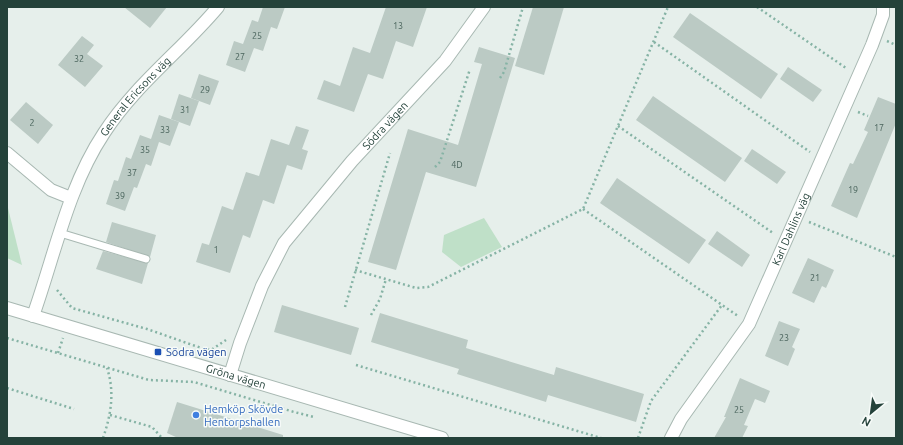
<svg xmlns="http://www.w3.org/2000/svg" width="903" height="445" font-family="Ubuntu,sans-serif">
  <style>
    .green { fill: #bfe0c8 }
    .building { fill: #bbcac4 }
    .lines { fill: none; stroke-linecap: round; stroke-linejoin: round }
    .lane-casing { stroke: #a8b8b2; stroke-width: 9 }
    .street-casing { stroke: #a8b8b2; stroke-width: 14 }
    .path { stroke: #86b3a5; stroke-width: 2.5; stroke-dasharray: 2 3; stroke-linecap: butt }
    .lane { stroke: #fff; stroke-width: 7 }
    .street { stroke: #fff; stroke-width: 12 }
    .transit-dot { fill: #1a4fb4; stroke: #f7fbf9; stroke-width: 1.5 }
    .shop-dot { fill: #3f7fe0; stroke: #f7fbf9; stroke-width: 1.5 }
    .labels { text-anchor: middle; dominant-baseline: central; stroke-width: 3; stroke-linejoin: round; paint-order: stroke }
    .number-label { font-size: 9px; fill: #4a645c }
    .street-label { font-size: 11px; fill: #24423a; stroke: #f7fbf9 }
    .transit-label { font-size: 11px; fill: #164399; stroke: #f7fbf9; text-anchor: start }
    .shop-label { font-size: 11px; fill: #366cbe; stroke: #f7fbf9; text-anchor: start }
  </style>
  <rect width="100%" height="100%" fill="#e6efeb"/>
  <!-- green -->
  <g class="green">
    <polygon points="7,204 22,265 7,258"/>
    <polygon points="484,218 502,247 461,267 442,252 444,235"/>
  </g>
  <!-- building -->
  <g class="building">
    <polygon points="124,7 167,7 150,28"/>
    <polygon points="263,7 285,7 277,29 271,27 263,51 254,48 245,72 226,65 234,41 243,44 252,20 258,22"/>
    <polygon points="386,7 427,7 413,47 396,41 383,79 368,74 354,112 317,99 324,80 340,86 353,47 370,53"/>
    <polygon points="533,7 564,7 544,75 515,66"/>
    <polygon points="690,13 778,74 761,99 673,37"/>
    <polygon points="82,36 94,45 87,54 103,66 85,87 58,65"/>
    <polygon points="479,47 515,58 476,187 426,172 396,270 368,262 408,129 458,145 482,64 474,62"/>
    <polygon points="788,67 822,90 813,102 780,79"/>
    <polygon points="199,74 219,81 210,105 191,98"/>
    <polygon points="179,94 199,101 190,126 171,119"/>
    <polygon points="653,96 742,158 725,182 636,120"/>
    <polygon points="878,97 896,104 896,123 857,218 831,206 850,163 853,164 868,132 864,130"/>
    <polygon points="26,102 53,125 38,144 10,120"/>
    <polygon points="159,115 179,122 170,146 159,142 151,166 146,164 137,188 134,187 125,211 106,204 114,180 118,181 126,157 131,159 140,135 151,139"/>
    <polygon points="296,126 309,130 302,149 308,151 302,170 287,165 274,204 263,200 250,238 243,235 230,273 196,262 202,243 209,245 222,206 233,210 246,172 259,176 271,139 289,145"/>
    <polygon points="752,149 786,172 777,184 744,161"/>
    <polygon points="617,178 706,240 689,264 600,203"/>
    <polygon points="112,222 156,235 150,257 106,242"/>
    <polygon points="717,231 750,255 742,267 708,244"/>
    <polygon points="103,251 148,263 142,284 96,269"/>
    <polygon points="808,258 834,270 826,288 822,286 814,303 792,293"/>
    <polygon points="282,305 359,328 351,355 274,332"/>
    <polygon points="380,313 468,340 466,348 554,375 556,367 644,394 636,422 548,395 546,402 457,374 459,369 371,342"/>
    <polygon points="779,321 800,329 792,347 795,349 788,366 765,356"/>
    <polygon points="740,378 770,391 765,403 755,399 744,425 748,426 742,438 714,438 726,417 724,417"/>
    <polygon points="177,402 283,435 283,438 178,438 167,433"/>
  </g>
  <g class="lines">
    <!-- lane casing -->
    <g class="lane-casing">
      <polyline id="lane" points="60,233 146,259"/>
    </g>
    <!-- street casing -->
    <g class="street-casing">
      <g id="street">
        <polyline points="7,153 51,190 71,198"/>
        <path id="s1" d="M 7,308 L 442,438"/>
        <path id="s2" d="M 33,316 C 55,254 68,187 104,133 C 135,85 182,50 218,7"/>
        <path id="s3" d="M 230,375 L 240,343 L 262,286 L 284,243 L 352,161 L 445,61 L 484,7"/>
        <path id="s4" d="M 671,438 L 681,419 L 749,324 L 872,45 L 883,15 L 883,7"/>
      </g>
    </g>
    <!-- path -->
    <g class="path">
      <polyline points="757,7 846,68"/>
      <polyline points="887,41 896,45"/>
      <polyline points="654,42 810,152"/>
      <polyline points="500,78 504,72 523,7"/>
      <polyline points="858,112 868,116"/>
      <polyline points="618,126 773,233"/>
      <polyline points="435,167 440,162 470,69"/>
      <polyline points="583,209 738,316"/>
      <polyline points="809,222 896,257"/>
      <polyline points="355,270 416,288 428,287 583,209 668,7"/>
      <polyline points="57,290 72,308 147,329 204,349 211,350 226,340"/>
      <polyline points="345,307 390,153"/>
      <polyline points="371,315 380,299 386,279"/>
      <polyline points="7,338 149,380 194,382 294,412 314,417"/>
      <polyline points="58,353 63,338"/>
      <polyline points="356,365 601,438"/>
      <polyline points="7,388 74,409"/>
      <polyline points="110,415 152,427 162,438"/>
      <path d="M 103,438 C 111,415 115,392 107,368"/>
      <polyline points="638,438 651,401 722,305"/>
    </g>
    <!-- lane -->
    <use href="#lane" class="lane"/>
    <!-- street -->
    <use href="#street" class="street"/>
  </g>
  <!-- markers -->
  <rect class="transit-dot" x="154" y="348" width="8" height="8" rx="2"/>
  <circle class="shop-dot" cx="196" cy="415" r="4"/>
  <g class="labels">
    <!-- number labels -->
    <g class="number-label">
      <text x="398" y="26">13</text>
      <text x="257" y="36">25</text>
      <text x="240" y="57">27</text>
      <text x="79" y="59">32</text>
      <text x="205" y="90">29</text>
      <text x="185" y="110">31</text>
      <text x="32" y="123">2</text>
      <text x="879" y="128">17</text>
      <text x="165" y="130">33</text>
      <text x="145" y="150">35</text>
      <text x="457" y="165">4D</text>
      <text x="132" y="173">37</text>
      <text x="853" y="190">19</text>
      <text x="120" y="196">39</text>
      <text x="216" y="250">1</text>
      <text x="815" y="278">21</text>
      <text x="784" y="338">23</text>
      <text x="739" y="410">25</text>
    </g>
    <!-- street labels -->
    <g class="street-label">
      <text stroke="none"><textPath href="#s2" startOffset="245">General Ericsons väg</textPath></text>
      <text stroke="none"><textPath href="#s3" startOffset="298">Södra vägen</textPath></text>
      <text stroke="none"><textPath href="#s4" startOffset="242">Karl Dahlins väg</textPath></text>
      <text stroke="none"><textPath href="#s1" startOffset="239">Gröna vägen</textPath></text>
    </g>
    <!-- transit labels -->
    <g class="transit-label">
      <text x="166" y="352">Södra vägen</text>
    </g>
    <!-- shop labels -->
    <g class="shop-label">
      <text x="204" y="409">Hemköp Skövde<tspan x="204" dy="13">Hentorpshallen</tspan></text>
    </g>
  </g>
  <!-- border -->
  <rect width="903" height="445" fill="none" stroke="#24423a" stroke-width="16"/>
  <!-- north arrow -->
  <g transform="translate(871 413) rotate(209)" stroke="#f7fbf9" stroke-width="3" paint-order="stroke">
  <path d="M0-3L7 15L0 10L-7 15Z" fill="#24423a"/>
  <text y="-6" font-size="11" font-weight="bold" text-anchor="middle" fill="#24423a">N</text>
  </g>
</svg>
